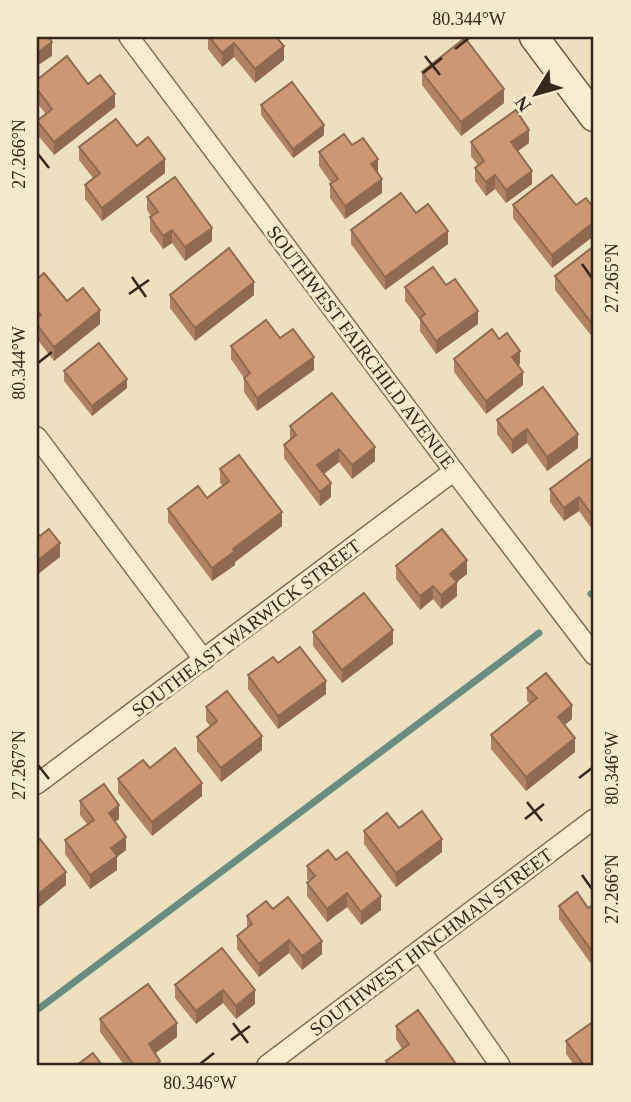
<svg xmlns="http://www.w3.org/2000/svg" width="631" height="1102" font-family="'Times New Roman',serif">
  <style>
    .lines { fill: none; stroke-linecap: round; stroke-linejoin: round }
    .stream { stroke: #698d83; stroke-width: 7 }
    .street-casing { stroke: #866f56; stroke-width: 22 }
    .secondary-casing { stroke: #68503a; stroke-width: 31 }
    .street { stroke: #f9ecd1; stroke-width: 19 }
    .secondary { stroke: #f9ecd1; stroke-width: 28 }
    .wall { fill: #b08263 }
    .shaded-wall { fill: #906a50 }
    .building { fill: #cd9773; stroke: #906a50; stroke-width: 2 }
    .ticks { fill: none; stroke: #35271b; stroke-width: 2.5 }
    .labels { text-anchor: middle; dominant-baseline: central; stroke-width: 6; stroke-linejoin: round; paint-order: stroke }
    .street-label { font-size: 19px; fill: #35271b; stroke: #f6e9cd }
    .neatline { fill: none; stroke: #35271b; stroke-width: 2.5 }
    .ticks-label { font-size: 18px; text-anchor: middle; fill: #35271b }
  </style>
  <rect width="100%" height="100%" fill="#eedfbe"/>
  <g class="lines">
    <!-- stream -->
    <g class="stream">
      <polyline points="591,594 594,592"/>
      <polyline points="37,1010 539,633"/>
    </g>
    <!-- street casing -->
    <g class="street-casing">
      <g id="street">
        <polyline points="129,37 454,471 594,655"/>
        <polyline points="37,437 204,660"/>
        <polyline points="37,784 454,471"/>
        <polyline points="420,950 500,1065"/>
        <polyline points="267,1065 594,819"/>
      </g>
    </g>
    <!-- secondary casing -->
    <g class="secondary-casing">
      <polyline id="secondary" points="534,37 594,117"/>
    </g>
    <!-- street -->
    <use href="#street" class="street"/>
    <!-- secondary -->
    <use href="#secondary" class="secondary"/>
  </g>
  <!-- wall -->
  <g class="wall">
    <polygon points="208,37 276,37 284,60 255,83 234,57 222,67 208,49"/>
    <polygon points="422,72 504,103 461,136 422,85"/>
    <polygon points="37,80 88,84 115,107 54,155 37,134 37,121 46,114 37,103"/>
    <polygon points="261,105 324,135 293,158 261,115"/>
    <polygon points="471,142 529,143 518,151 532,184 506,203 495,189 486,196 475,181 475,168 478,166 471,156"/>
    <polygon points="352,145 378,172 377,173 382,193 345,219 330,198 330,184 331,183 319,166 319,152"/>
    <polygon points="137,146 165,173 102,221 85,199 85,185 93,178 79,160 79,147"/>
    <polygon points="147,197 212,241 185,261 172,243 163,249 150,231 150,217 151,216 147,210"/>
    <polygon points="513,205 576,205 552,268 513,218"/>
    <polygon points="416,213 448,244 385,290 351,244 351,230"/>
    <polygon points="594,246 594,339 555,290 555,276"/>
    <polygon points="37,279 67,301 100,324 54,361 37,339"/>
    <polygon points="446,285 478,324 436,354 420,331 420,320 405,301 405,287"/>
    <polygon points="170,295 254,295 195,341 170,308"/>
    <polygon points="280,338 314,370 257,411 244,392 244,378 231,359 231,346"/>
    <polygon points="454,359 520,364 518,365 523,385 486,414 454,372"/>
    <polygon points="64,371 127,388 92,416 64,381"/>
    <polygon points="497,420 578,434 578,448 547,471 527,443 512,454 497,434"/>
    <polygon points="290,426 375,461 352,479 339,462 324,474 331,497 320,506 284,458 284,445 290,440"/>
    <polygon points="594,459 594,532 579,511 564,521 550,502 550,489"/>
    <polygon points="220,469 282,526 235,562 235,565 212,581 168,522 168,509 207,498 223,486 220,483"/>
    <polygon points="396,566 467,574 457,582 457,596 441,609 433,599 420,610 396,579"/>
    <polygon points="313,632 393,644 342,683 313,646"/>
    <polygon points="278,663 326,694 278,729 248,689 248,675"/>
    <polygon points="527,688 572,719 564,725 575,752 526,791 491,749 491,735 530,704 527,701"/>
    <polygon points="206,707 262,750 221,782 197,751 197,737 211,727 206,721"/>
    <polygon points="150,768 202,796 152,836 118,793 118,779"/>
    <polygon points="80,801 119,819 115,822 126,850 117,857 117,870 90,889 65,854 65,840 87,824 80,815"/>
    <polygon points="399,828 442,852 396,887 364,844 364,831"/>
    <polygon points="336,860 381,910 361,925 347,907 327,922 307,896 307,883 309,881 307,879 307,866"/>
    <polygon points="594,904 594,968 559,919 559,906 588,908"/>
    <polygon points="273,909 322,954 302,970 289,953 259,977 237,949 237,936 247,928 247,916"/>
    <polygon points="222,948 255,1004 236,1019 223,1003 196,1024 175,998 175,985"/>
    <polygon points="100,1019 177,1037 155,1053 160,1065 124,1065 100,1032"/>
    <polygon points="396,1026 456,1065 386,1065 386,1061 402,1049 396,1039"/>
    <polygon points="566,1041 594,1065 574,1065 566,1054"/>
  </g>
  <!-- shaded-wall -->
  <g class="shaded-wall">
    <polygon points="52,42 52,56 37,66 37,53"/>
    <polygon points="234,43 234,57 222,67 222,53"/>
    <polygon points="284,46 284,60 255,83 255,69"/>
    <polygon points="504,89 504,103 461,136 461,122"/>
    <polygon points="115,94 115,107 54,155 54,142"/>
    <polygon points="324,125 324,135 293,158 293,149"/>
    <polygon points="529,130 529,143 511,156 511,142"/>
    <polygon points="165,159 165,173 102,221 102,208"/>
    <polygon points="378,159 378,172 371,178 371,164"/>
    <polygon points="532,171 532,184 506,203 506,190"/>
    <polygon points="495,175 495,189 486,196 486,182"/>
    <polygon points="382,179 382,193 345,219 345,206"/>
    <polygon points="594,222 594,236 552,268 552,255"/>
    <polygon points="212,228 212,241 185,261 185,247"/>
    <polygon points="172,230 172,243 163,249 163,236"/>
    <polygon points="448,231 448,244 385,290 385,277"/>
    <polygon points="254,282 254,295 195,341 195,328"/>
    <polygon points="100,310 100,324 54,361 54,347"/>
    <polygon points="478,311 478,324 436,354 436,341"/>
    <polygon points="520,351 520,364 512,371 512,357"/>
    <polygon points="314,357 314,370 257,411 257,398"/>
    <polygon points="523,372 523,385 486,414 486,401"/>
    <polygon points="127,379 127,388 92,416 92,406"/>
    <polygon points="527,429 527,443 512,454 512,440"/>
    <polygon points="578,434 578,448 547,471 547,457"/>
    <polygon points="375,447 375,461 352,479 352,465"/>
    <polygon points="339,449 339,462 317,479 317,465"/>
    <polygon points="331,483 331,497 320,506 320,492"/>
    <polygon points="579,497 579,511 564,521 564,508"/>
    <polygon points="282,512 282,526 235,562 235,565 212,581 212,568 233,549"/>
    <polygon points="60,543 60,557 37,575 37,561"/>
    <polygon points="467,560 467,574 450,587 450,574"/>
    <polygon points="457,582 457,596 441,609 441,595"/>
    <polygon points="433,586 433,599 420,610 420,596"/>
    <polygon points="393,630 393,644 342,683 342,670"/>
    <polygon points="326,681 326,694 278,729 278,716"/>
    <polygon points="572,705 572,719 558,730 558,717"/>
    <polygon points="262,736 262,750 221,782 221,768"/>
    <polygon points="575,738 575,752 526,791 526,777"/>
    <polygon points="202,783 202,796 152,836 152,822"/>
    <polygon points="119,805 119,819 109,826 109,813"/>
    <polygon points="126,837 126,850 117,857 117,870 90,889 90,875 111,848"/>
    <polygon points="442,839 442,852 396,887 396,873"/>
    <polygon points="66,872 66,885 37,909 37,895"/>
    <polygon points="347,893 347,907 327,922 327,909"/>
    <polygon points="381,896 381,910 361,925 361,912"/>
    <polygon points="289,940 289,953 259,977 259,964"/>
    <polygon points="322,941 322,954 302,970 302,956"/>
    <polygon points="223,990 223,1003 196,1024 196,1011"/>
    <polygon points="255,990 255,1004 236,1019 236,1006"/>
    <polygon points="177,1023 177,1037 149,1058 149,1044"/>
  </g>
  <!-- building -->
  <g class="building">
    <polygon points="37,37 48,37 52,42 37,53"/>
    <polygon points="209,37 276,37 284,46 255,69 234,43 222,53"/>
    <polygon points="465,38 504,89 461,122 422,72"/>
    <polygon points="67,56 88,84 100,75 115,94 54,142 37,121 52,109 37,89 37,80"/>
    <polygon points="292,82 324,125 293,149 261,105"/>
    <polygon points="516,110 529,130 511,142 532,171 506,190 495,175 486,182 475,168 484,161 471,142"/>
    <polygon points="116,119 137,146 148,137 165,159 102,208 85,185 100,173 79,147"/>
    <polygon points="344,134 352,145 363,138 378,159 371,164 382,179 345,206 330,184 338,179 319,152"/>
    <polygon points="552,175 576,205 586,198 594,208 594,222 552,255 513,205"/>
    <polygon points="175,177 212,228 185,247 172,230 163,236 150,217 158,212 147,197"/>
    <polygon points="401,193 416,213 428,204 448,231 385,277 351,230"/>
    <polygon points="594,246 594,326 555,276"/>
    <polygon points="229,248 254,282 195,328 170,295"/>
    <polygon points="433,267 446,285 455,279 478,311 436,341 420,318 425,314 405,287"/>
    <polygon points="44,273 67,301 83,288 100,310 54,347 37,325 37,318 41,315 37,310 37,279"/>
    <polygon points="266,320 280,338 293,329 314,357 257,398 244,378 250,373 231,346"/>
    <polygon points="492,329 499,339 507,333 520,351 512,357 523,372 486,401 454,359"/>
    <polygon points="99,343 127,379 92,406 64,371"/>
    <polygon points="543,387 578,434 547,457 527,429 512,440 497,420"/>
    <polygon points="332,393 375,447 352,465 339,449 317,465 331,483 320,492 284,445 296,435 290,426"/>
    <polygon points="239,455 282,512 233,549 235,551 212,568 168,509 198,486 207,498 229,481 220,469"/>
    <polygon points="593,457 594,459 594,518 579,497 564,508 550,489"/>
    <polygon points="49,529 60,543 37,561 37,533 40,536"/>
    <polygon points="442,529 467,560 450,574 457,582 441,595 433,586 420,596 396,566"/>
    <polygon points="364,593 393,630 342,670 313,632"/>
    <polygon points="300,647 326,681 278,716 248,675 273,657 278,663"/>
    <polygon points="546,673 572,705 558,717 575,738 526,777 491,735 537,698 527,688"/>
    <polygon points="227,691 262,736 221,768 197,737 217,721 206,707"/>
    <polygon points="175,748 202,783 152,822 118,779 143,760 150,768"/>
    <polygon points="104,784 119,805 109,813 126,837 111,848 117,856 90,875 65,840 94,820 80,801"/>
    <polygon points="422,811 442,839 396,873 364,831 387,813 399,828"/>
    <polygon points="40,839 66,872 37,895 37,842"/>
    <polygon points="328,850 336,860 347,852 381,896 361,912 347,893 327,909 307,883 315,876 307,866"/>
    <polygon points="577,892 588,908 594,904 594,954 559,906"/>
    <polygon points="288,897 322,941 302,956 289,940 259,964 237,936 252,924 247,916 266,901 273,909"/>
    <polygon points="222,948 255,990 236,1006 223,990 196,1011 175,985"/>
    <polygon points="148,984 177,1023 149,1044 160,1061 154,1065 134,1065 100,1019"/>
    <polygon points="418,1010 456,1064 454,1065 389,1065 386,1061 409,1044 396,1026"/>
    <polygon points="594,1021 594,1065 584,1065 566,1041"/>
    <polygon points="93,1053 102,1065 77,1065"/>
  </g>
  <!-- ticks -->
  <path class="ticks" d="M 455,49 L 469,38M 425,56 L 440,75M 423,73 L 442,58M 38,154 L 49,168M 582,264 L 592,278M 132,277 L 146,297M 129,294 L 149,280M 38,363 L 52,352M 38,765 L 49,779M 579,778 L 592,768M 527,802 L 542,821M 525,819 L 544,804M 582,875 L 592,889M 233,1023 L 248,1043M 231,1040 L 250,1026M 200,1064 L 214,1053"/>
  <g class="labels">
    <!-- street labels -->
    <g class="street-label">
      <text transform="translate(361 347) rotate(53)">SOUTHWEST FAIRCHILD AVENUE</text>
      <text transform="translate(246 628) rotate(-37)">SOUTHEAST WARWICK STREET</text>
      <text transform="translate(431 942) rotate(-37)">SOUTHWEST HINCHMAN STREET</text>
    </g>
  </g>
  <!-- border -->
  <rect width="631" height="1102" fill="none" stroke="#f6e9cd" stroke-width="77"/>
  <!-- north arrow -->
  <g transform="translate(536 94) rotate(233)" stroke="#f6e9cd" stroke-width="5" paint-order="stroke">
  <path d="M0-5L12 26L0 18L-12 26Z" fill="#35271b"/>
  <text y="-10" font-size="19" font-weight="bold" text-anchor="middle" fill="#35271b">N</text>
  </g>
  <rect x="38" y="38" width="554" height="1026" class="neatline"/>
  <g class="ticks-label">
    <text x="469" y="25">80.344°W</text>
    <text transform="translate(19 154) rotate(-90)" y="6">27.266°N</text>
    <text transform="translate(612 278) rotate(-90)" y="6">27.265°N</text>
    <text transform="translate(19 363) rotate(-90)" y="6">80.344°W</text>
    <text transform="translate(19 765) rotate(-90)" y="6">27.267°N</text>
    <text transform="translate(612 768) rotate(-90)" y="6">80.346°W</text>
    <text transform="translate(612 889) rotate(-90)" y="6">27.266°N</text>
    <text x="200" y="1089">80.346°W</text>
  </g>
</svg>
